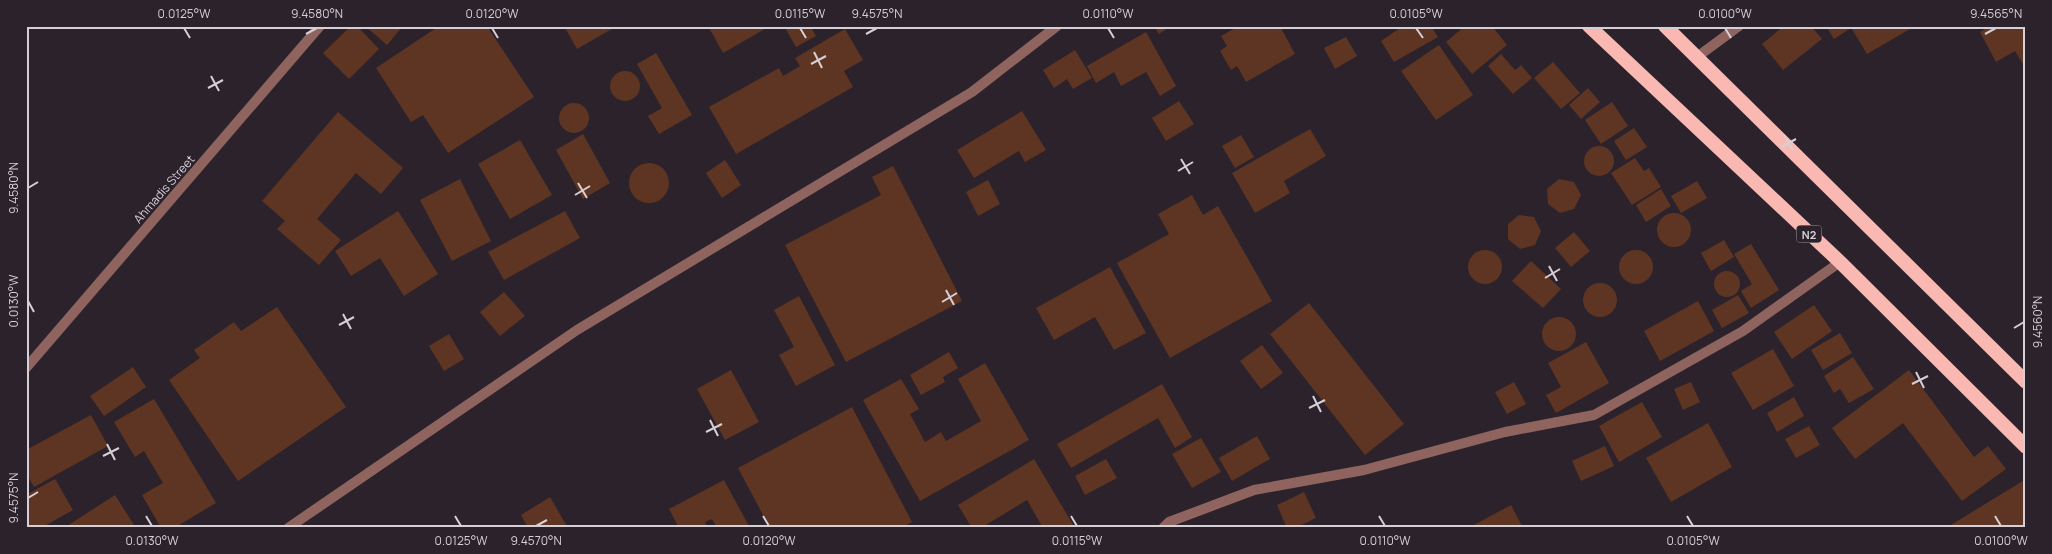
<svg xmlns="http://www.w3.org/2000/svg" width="2052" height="554" font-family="Manrope,sans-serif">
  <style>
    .building { fill: #5e3522 }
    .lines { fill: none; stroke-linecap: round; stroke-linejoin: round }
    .minor { stroke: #8f645f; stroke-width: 10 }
    .trunk { stroke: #fab8b2; stroke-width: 14 }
    .ticks { fill: none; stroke: #d6d0d6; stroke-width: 2 }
    .labels { text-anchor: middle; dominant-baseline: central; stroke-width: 4; stroke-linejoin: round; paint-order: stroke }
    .shield { fill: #2b222b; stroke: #a39ca3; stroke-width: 1 }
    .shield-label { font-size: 11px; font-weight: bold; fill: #d6d0d6 }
    .street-label { font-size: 12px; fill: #d6d0d6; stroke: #2b222b }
    .neatline { fill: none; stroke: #d6d0d6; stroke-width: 2 }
    .ticks-label { font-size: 12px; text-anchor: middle; fill: #d6d0d6 }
  </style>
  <rect width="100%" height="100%" fill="#2b222b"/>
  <!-- building -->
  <g class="building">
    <polygon points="351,26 357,26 379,49 349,79 323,53"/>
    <polygon points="365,26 403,26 387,45"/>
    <polygon points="439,26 487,26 534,97 448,153 423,115 411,122 376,68"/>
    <polygon points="564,26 617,26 577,49"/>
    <polygon points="708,26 770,26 723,53"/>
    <polygon points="784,26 810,26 816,36 796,47"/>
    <polygon points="1154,26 1171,26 1159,34"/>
    <polygon points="1239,26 1280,26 1295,54 1246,82 1237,66 1231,70 1220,51 1227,46 1221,36"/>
    <polygon points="1403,26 1431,26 1438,37 1394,62 1381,41"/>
    <polygon points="1465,26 1492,26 1507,45 1472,74 1446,42"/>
    <polygon points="1784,26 1811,26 1822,39 1783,70 1762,44"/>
    <polygon points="1826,26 1854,26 1834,39"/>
    <polygon points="1856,26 1909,26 1910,29 1867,54 1852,29"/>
    <polygon points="1990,26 2026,26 2026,69 2015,51 1996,62 1980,32"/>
    <polygon points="845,29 863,60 844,71 853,87 736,154 709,107 779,68 783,76 800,66 795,58"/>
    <polygon points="1146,32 1176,86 1160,96 1146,72 1121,86 1114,72 1096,83 1087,66"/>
    <polygon points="1346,37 1357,56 1335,69 1324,48"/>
    <polygon points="1439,45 1473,95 1436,120 1401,71"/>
    <polygon points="1075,50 1092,78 1073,89 1067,79 1054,88 1043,70"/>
    <polygon points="656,53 692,115 659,134 648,116 662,108 637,64"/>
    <polygon points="1501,54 1515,70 1521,65 1532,78 1513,94 1488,66"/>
    <polygon points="1553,62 1580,93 1561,109 1534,78"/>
    <circle cx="625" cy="86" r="15"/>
    <polygon points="1588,88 1600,102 1581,119 1569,105"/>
    <polygon points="1179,101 1194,124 1166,141 1152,118"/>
    <polygon points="1612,102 1628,126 1601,144 1585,120"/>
    <circle cx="574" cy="118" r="15"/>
    <polygon points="1022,111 1046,150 1025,162 1019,151 974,178 957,150"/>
    <polygon points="338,112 403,168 381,194 356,173 317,219 341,240 319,265 277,229 285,221 262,201"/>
    <polygon points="1634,128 1647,147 1626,160 1614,141"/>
    <polygon points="1310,129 1326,156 1284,181 1290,193 1255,213 1232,173"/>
    <polygon points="583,134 610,183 583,199 556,150"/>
    <polygon points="1241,135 1254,157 1235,168 1222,146"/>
    <polygon points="520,140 552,195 510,219 478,164"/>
    <circle cx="1599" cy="161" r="15"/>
    <polygon points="1635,158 1644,171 1649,168 1661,187 1632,205 1611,173"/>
    <polygon points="725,160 741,185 722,198 706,173"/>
    <circle cx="649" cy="183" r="20"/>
    <polygon points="893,166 962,301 846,362 785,245 881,195 872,177"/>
    <polygon points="460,179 491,241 452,261 420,200"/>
    <polygon points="1559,179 1574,182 1581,195 1574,209 1560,213 1548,204 1547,189"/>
    <polygon points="988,180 1000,204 978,216 966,192"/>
    <polygon points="1697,181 1707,198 1681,213 1671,196"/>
    <polygon points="1661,189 1671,206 1646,222 1636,205"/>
    <polygon points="1192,195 1203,215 1218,206 1272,301 1170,358 1117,263 1169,234 1158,214"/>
    <polygon points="398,211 438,274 404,296 380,258 351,276 335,251"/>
    <polygon points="565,211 580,238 504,280 488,252"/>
    <circle cx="1674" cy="230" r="17"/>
    <polygon points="1519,215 1534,217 1541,231 1535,245 1520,249 1508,239 1508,224"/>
    <polygon points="1574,232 1590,251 1571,267 1555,248"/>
    <polygon points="1724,240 1734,257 1711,271 1701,253"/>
    <polygon points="1751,244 1779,290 1751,308 1741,291 1752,284 1734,254"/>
    <circle cx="1636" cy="267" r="17"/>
    <circle cx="1485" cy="267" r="17"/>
    <polygon points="1531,261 1561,289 1543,308 1512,281"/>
    <polygon points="1110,267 1146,333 1114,350 1095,317 1054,340 1036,308"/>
    <circle cx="1727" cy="284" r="13"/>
    <circle cx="1600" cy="300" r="17"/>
    <polygon points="504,292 525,316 500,336 480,312"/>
    <polygon points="1738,295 1749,313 1722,328 1712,310"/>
    <polygon points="799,296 835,365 796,386 779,355 794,347 774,310"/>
    <polygon points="1698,301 1714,331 1660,361 1644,331"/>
    <polygon points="1309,303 1404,424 1365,455 1270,334"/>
    <polygon points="1814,305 1832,331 1792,359 1774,332"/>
    <polygon points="277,307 346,407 238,481 169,380 200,358 194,350 234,322 241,331"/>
    <circle cx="1559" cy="334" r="17"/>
    <polygon points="1840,333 1852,353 1823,370 1811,350"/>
    <polygon points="449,334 464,359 444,371 429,346"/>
    <polygon points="1586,342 1609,383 1556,413 1546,395 1561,387 1548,363"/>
    <polygon points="1262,345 1283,373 1261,389 1240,361"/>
    <polygon points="1773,349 1794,386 1753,410 1731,373"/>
    <polygon points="949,352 958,368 943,377 945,382 921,395 910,375"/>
    <polygon points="1853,357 1874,389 1849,403 1840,389 1834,393 1824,376"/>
    <polygon points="985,363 1029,440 920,501 863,400 901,379 919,409 910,414 925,442 941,432 946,441 981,421 958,379"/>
    <polygon points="133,367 146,387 104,416 90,396"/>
    <polygon points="731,370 759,422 725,440 697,389"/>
    <polygon points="1909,370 1974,457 1988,446 2006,469 1962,501 1903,423 1855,459 1832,428"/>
    <polygon points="1514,382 1526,404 1507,414 1495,392"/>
    <polygon points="1691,382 1700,402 1683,410 1674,389"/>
    <polygon points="1162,384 1192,437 1175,448 1158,418 1071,468 1057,444"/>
    <polygon points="1794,397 1804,416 1777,432 1767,413"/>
    <polygon points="154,399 216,503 174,528 161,528 142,495 163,483 144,451 135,457 114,422"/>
    <polygon points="1642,402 1662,437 1619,462 1599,426"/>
    <polygon points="852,407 912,522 901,528 770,528 738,468"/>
    <polygon points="91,415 108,446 34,487 26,473 26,450"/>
    <polygon points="1708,423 1732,467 1671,502 1646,458"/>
    <polygon points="1809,426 1820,445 1796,458 1785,439"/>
    <polygon points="1257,436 1270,459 1232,481 1219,458"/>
    <polygon points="1201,438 1221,472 1192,488 1172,454"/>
    <polygon points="1605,446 1614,466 1581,481 1572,461"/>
    <polygon points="1034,459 1075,528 1043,528 1027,500 981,528 972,528 958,505"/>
    <polygon points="1106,459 1117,478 1085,495 1075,476"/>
    <polygon points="55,479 73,510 41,528 26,528 26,495"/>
    <polygon points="2026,479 2026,528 1946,528"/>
    <polygon points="724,480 750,528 717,528 712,519 705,522 708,528 679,528 669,509"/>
    <polygon points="1304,492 1316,518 1295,528 1287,528 1277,505"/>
    <polygon points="115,495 136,528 64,528"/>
    <polygon points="550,497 568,528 528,528 521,515"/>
    <polygon points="1511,505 1523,528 1468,528"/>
  </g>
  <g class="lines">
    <!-- minor -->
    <g class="minor">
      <polyline points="1697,57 1739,26"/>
      <polyline points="26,368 320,26"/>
      <polyline points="288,528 577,330 972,92 1057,26"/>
      <polyline points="1163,528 1169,522 1254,490 1364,470 1505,432 1594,415 1743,331 1840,262"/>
    </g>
    <!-- trunk -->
    <g class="trunk">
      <polyline points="1589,26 1840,262 2026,447"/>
      <polyline points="1665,26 2026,382"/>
    </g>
  </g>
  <!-- ticks -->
  <path class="ticks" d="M 184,28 L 190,38M 492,28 L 498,38M 800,28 L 806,38M 1108,28 L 1114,38M 1416,28 L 1423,38M 1725,28 L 1731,38M 306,34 L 317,28M 866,34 L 877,28M 1985,34 L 1996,28M 814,52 L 822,68M 811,64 L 826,56M 211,76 L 219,91M 208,88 L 223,80M 1784,135 L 1793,150M 1781,147 L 1796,139M 1181,159 L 1190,174M 1178,171 L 1193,162M 578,183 L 587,198M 28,188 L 38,182M 575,195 L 590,186M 1549,266 L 1557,281M 1545,278 L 1560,269M 946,290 L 954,305M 28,301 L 34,312M 942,302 L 957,293M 343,314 L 351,329M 339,325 L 354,317M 2014,328 L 2024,322M 1916,372 L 1924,388M 1912,384 L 1928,376M 1313,396 L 1321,412M 1309,408 L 1325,400M 710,420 L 718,436M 706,432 L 722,424M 107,444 L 115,460M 103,456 L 119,448M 28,498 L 38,492M 146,516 L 152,526M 455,516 L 461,526M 763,516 L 769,526M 1071,516 L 1077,526M 1379,516 L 1385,526M 1687,516 L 1693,526M 1995,516 L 2001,526M 536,526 L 547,520"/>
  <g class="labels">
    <!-- shield labels -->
    <rect class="shield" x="1796.5" y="225.5" width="25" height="17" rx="4"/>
    <g class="shield-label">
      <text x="1809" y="234">N2</text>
    </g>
    <!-- street labels -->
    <g class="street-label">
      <text transform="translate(164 189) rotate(-49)">Ahmadis Street</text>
    </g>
  </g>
  <!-- border -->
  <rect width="2052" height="554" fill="none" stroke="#2b222b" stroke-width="55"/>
  <rect x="28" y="28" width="1996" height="498" class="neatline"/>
  <g class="ticks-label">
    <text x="184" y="18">0.0125°W</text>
    <text x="317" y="18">9.4580°N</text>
    <text x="492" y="18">0.0120°W</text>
    <text x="800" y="18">0.0115°W</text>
    <text x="877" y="18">9.4575°N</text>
    <text x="1108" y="18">0.0110°W</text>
    <text x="1416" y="18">0.0105°W</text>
    <text x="1725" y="18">0.0100°W</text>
    <text x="1996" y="18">9.4565°N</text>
    <text transform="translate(14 188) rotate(-90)" y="4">9.4580°N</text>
    <text transform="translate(14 301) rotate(-90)" y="4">0.0130°W</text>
    <text transform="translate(2038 322) rotate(-90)" y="4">9.4560°N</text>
    <text transform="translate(14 498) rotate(-90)" y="4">9.4575°N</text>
    <text x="152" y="545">0.0130°W</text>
    <text x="461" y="545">0.0125°W</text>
    <text x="536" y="545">9.4570°N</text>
    <text x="769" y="545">0.0120°W</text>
    <text x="1077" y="545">0.0115°W</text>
    <text x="1385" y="545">0.0110°W</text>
    <text x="1693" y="545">0.0105°W</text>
    <text x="2001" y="545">0.0100°W</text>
  </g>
</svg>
